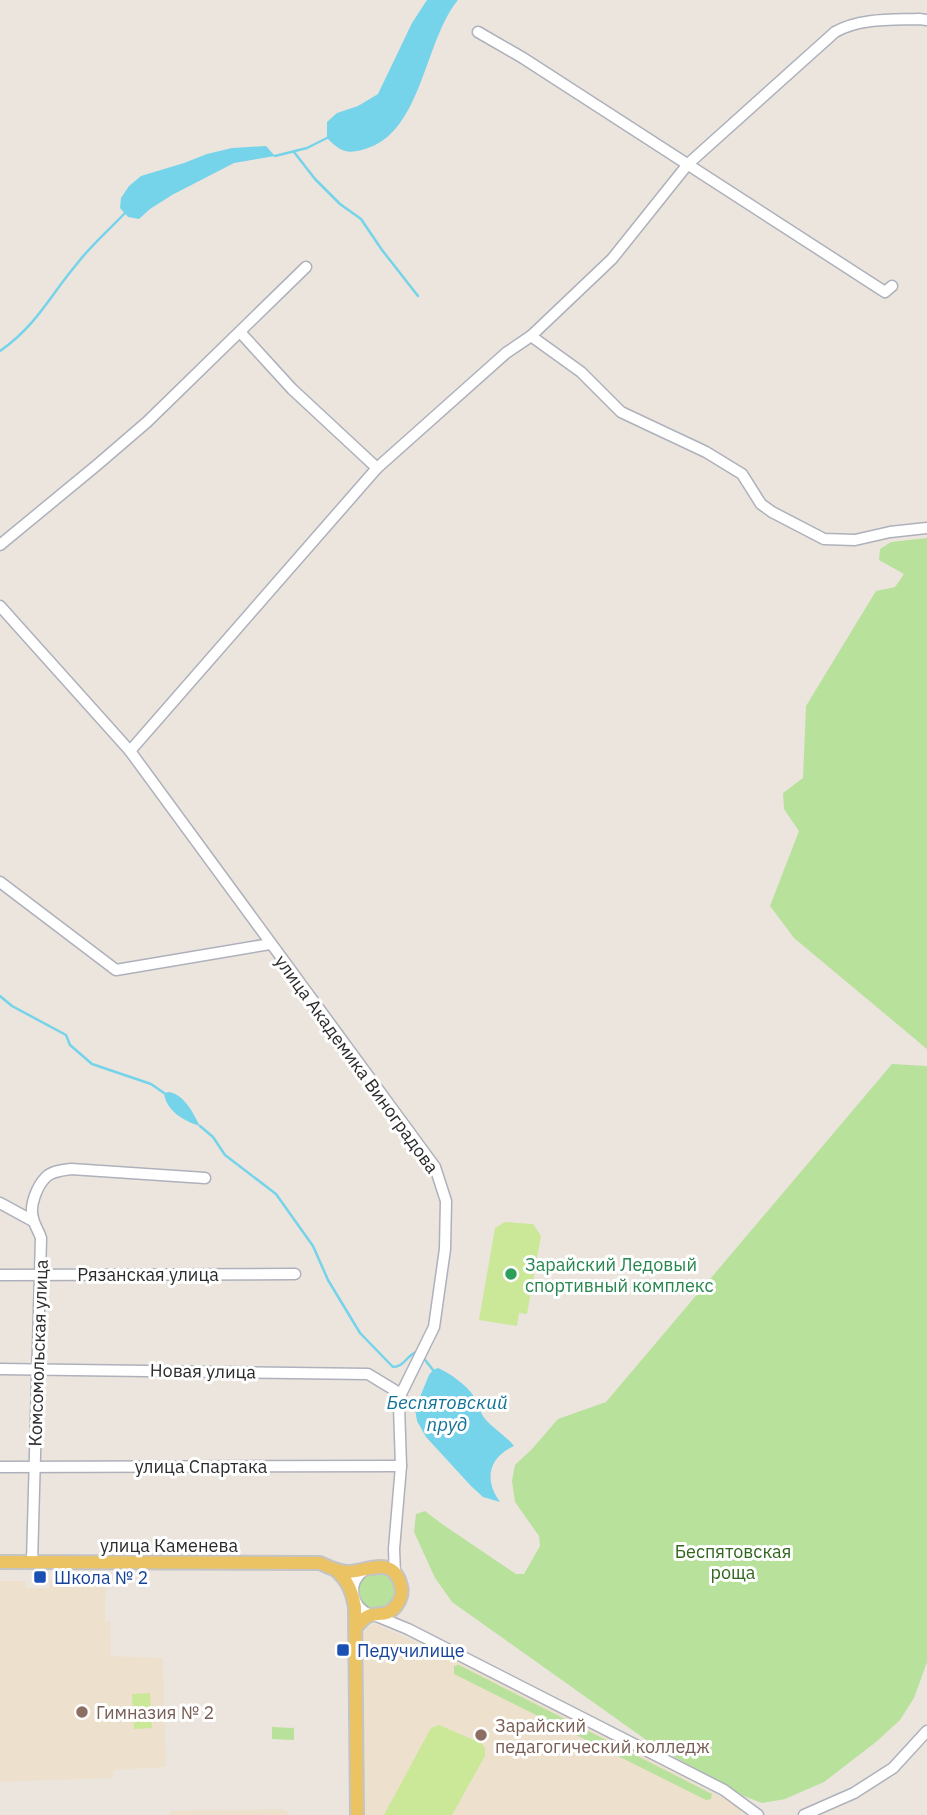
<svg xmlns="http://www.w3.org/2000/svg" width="927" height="1815" font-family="'IBM Plex Sans',sans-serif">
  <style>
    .education { fill: #ede1ce }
    .green { fill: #b8e19c }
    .pitch { fill: #cbe798 }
    .water { fill: #75d3ea }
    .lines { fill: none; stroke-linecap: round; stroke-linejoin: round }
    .stream { stroke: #75d3ea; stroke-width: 2.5 }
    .minor-casing { stroke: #aeb1bb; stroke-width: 13 }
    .major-casing { stroke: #c4c4c4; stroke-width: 16 }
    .minor { stroke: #fff; stroke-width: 10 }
    .major { stroke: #ebc363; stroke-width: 12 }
    .leisure-dot { fill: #2e9e5b; stroke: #fff; stroke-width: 2.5 }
    .transit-dot { fill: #1a4fb4; stroke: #fff; stroke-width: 2.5 }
    .education-dot { fill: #8d6e63; stroke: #fff; stroke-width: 2.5 }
    .labels { text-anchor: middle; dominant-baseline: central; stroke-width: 6; stroke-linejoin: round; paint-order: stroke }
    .street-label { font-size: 18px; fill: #2b2b2b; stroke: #fff }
    .leisure-label { font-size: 18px; fill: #27864d; stroke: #fff; text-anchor: start }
    .park-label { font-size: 18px; fill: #31661d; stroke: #fff }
    .transit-label { font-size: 18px; fill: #164399; stroke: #fff; text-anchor: start }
    .education-label { font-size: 18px; fill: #785e54; stroke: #fff; text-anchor: start }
    .water-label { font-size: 19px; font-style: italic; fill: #127297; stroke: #fff }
  </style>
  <rect width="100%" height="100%" fill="#ece5de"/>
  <!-- education -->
  <g class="education">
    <polygon points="50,1580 102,1580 106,1581 105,1622 110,1622 111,1656 163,1658 166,1767 114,1770 113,1778 0,1782 0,1581 25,1581 26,1588 49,1588"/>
    <polygon points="376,1624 463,1664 739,1806 742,1815 362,1815 360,1639 367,1627"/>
    <polygon points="283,1809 291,1815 170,1815 170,1811"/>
  </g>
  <!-- green -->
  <g class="green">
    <polygon points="927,538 927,1049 794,938 770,906 799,831 784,809 783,793 803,778 806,706 876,591 895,587 904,574 879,560 880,549 891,542"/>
    <polygon points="892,1064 927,1066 927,1662 914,1698 900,1720 876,1742 824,1782 785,1799 762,1803 741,1795 652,1744 452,1602 435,1578 414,1532 416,1514 425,1511 442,1524 516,1574 524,1574 540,1546 539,1536 515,1502 512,1481 515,1465 532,1449 558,1419 606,1402"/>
    <circle cx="377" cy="1591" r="19"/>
    <polygon points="459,1665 712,1794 711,1799 706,1800 454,1674 454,1666"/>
    <polygon points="272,1727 294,1728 294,1740 272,1739"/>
  </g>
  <!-- pitch -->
  <g class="pitch">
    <polygon points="505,1222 533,1224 541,1236 527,1314 519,1313 517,1326 479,1320 495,1228"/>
    <polygon points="150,1693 152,1728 134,1729 132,1694"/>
    <polygon points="439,1725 481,1743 485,1748 485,1756 452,1815 384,1815 431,1728"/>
  </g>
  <!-- water -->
  <g class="water">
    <path d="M 427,0 L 458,0 C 424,41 422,133 365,149 C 346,155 340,151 327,138 L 327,122 L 337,113 L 358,106 L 378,94 L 412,23 Z"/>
    <polygon points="266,146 275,156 234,163 172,195 150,209 139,219 128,217 120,208 121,198 129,186 141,176 184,163 207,154 232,148"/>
    <path d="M 169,1092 C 185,1095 193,1113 200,1126 C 184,1121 166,1111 164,1093 Z"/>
    <path d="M 438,1368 C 450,1373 466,1385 473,1395 C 478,1403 479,1412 486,1420 C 494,1429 506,1436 514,1446 C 488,1458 484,1480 500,1502 L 483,1497 L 471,1486 L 426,1437 L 417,1421 L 415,1409 L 429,1375 L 433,1370 Z"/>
  </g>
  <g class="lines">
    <!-- stream -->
    <g class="stream">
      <polyline points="294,152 315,179 340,204 361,219 382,250 418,296"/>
      <polyline points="275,156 307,148 327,138"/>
      <path d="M 0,351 C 36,326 49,297 76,265 C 90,246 109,230 125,213"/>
      <polyline points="0,996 12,1006 66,1035 70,1045 92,1064 151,1084 164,1093"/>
      <path d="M 200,1126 L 213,1137 L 225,1155 L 276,1194 L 313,1246 L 328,1280 L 360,1333 L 393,1367 C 405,1367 407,1354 417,1352"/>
      <polyline points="422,1356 433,1370"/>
    </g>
    <!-- minor casing -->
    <g class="minor-casing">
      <g id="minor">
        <polyline points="478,32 523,58 885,292 892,286"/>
        <polyline points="240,332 292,389 377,468"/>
        <polyline points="531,336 581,372 621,412 706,452 742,474 761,504 772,512 824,539 855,540 890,532 927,528"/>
        <polyline points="0,545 97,465 147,422 306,267"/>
        <polyline points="0,606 130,751 435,1167 446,1201 445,1249 434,1327 401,1394 399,1406 401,1466 394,1549 395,1574"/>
        <path d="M 130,751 L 377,468 L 506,353 L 531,336 L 612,259 L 688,164 L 835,32 C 860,18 891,20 919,19 L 927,20"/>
        <polyline points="0,882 116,970 270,944"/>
        <polyline points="0,1203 33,1221"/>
        <polyline points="0,1275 295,1274"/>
        <polyline points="0,1369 368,1374 401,1394"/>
        <polyline points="0,1467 401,1466"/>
        <path d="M 32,1562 L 41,1238 C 39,1231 34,1225 33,1218 C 29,1206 37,1186 46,1177 C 52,1171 63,1170 71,1169 L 205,1178"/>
        <path d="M 364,1570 C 346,1584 351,1607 371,1615"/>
        <polyline points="374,1615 408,1629 724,1790 758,1815"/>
        <polyline points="804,1815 854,1793 893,1768 927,1731"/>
      </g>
    </g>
    <!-- major casing -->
    <g class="major-casing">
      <g id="major">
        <path d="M 0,1562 L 320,1563 C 328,1567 337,1571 346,1572 C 365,1573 393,1553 401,1586 C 403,1593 400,1601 396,1606 C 388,1616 381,1613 371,1615 C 365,1616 359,1624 355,1628"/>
        <path d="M 336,1570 C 348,1581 352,1591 355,1607 L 357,1815"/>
      </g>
    </g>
    <!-- minor -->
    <use href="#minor" class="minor"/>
    <!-- major -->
    <use href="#major" class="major"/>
  </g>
  <!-- markers -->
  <circle class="leisure-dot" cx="511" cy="1274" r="7"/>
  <g class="transit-dot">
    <rect x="33" y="1570" width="14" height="14" rx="3.5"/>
    <rect x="336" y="1643" width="14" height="14" rx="3.5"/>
  </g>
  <g class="education-dot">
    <circle cx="82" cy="1712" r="7"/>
    <circle cx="481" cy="1735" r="7"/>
  </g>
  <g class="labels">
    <!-- street labels -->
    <g class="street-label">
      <text transform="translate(357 1064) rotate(54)">улица Академика Виноградова</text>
      <text x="148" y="1274">Рязанская улица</text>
      <text transform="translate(38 1353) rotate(-88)">Комсомольская улица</text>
      <text transform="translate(203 1371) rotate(1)">Новая улица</text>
      <text x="201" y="1466">улица Спартака</text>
      <text x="169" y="1545">улица Каменева</text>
    </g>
    <!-- leisure labels -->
    <g class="leisure-label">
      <text x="525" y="1264">Зарайский Ледовый<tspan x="525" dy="21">спортивный комплекс</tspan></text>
    </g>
    <!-- park labels -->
    <g class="park-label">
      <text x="733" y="1551">Беспятовская<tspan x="733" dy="21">роща</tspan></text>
    </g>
    <!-- transit labels -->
    <g class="transit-label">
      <text x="54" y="1577">Школа № 2</text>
      <text x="357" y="1650">Педучилище</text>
    </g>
    <!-- education labels -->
    <g class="education-label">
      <text x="96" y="1712">Гимназия № 2</text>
      <text x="495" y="1725">Зарайский<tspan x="495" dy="21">педагогический колледж</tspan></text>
    </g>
    <!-- water labels -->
    <g class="water-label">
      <text x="447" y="1402">Беспятовский<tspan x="447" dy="22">пруд</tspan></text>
    </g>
  </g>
</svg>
